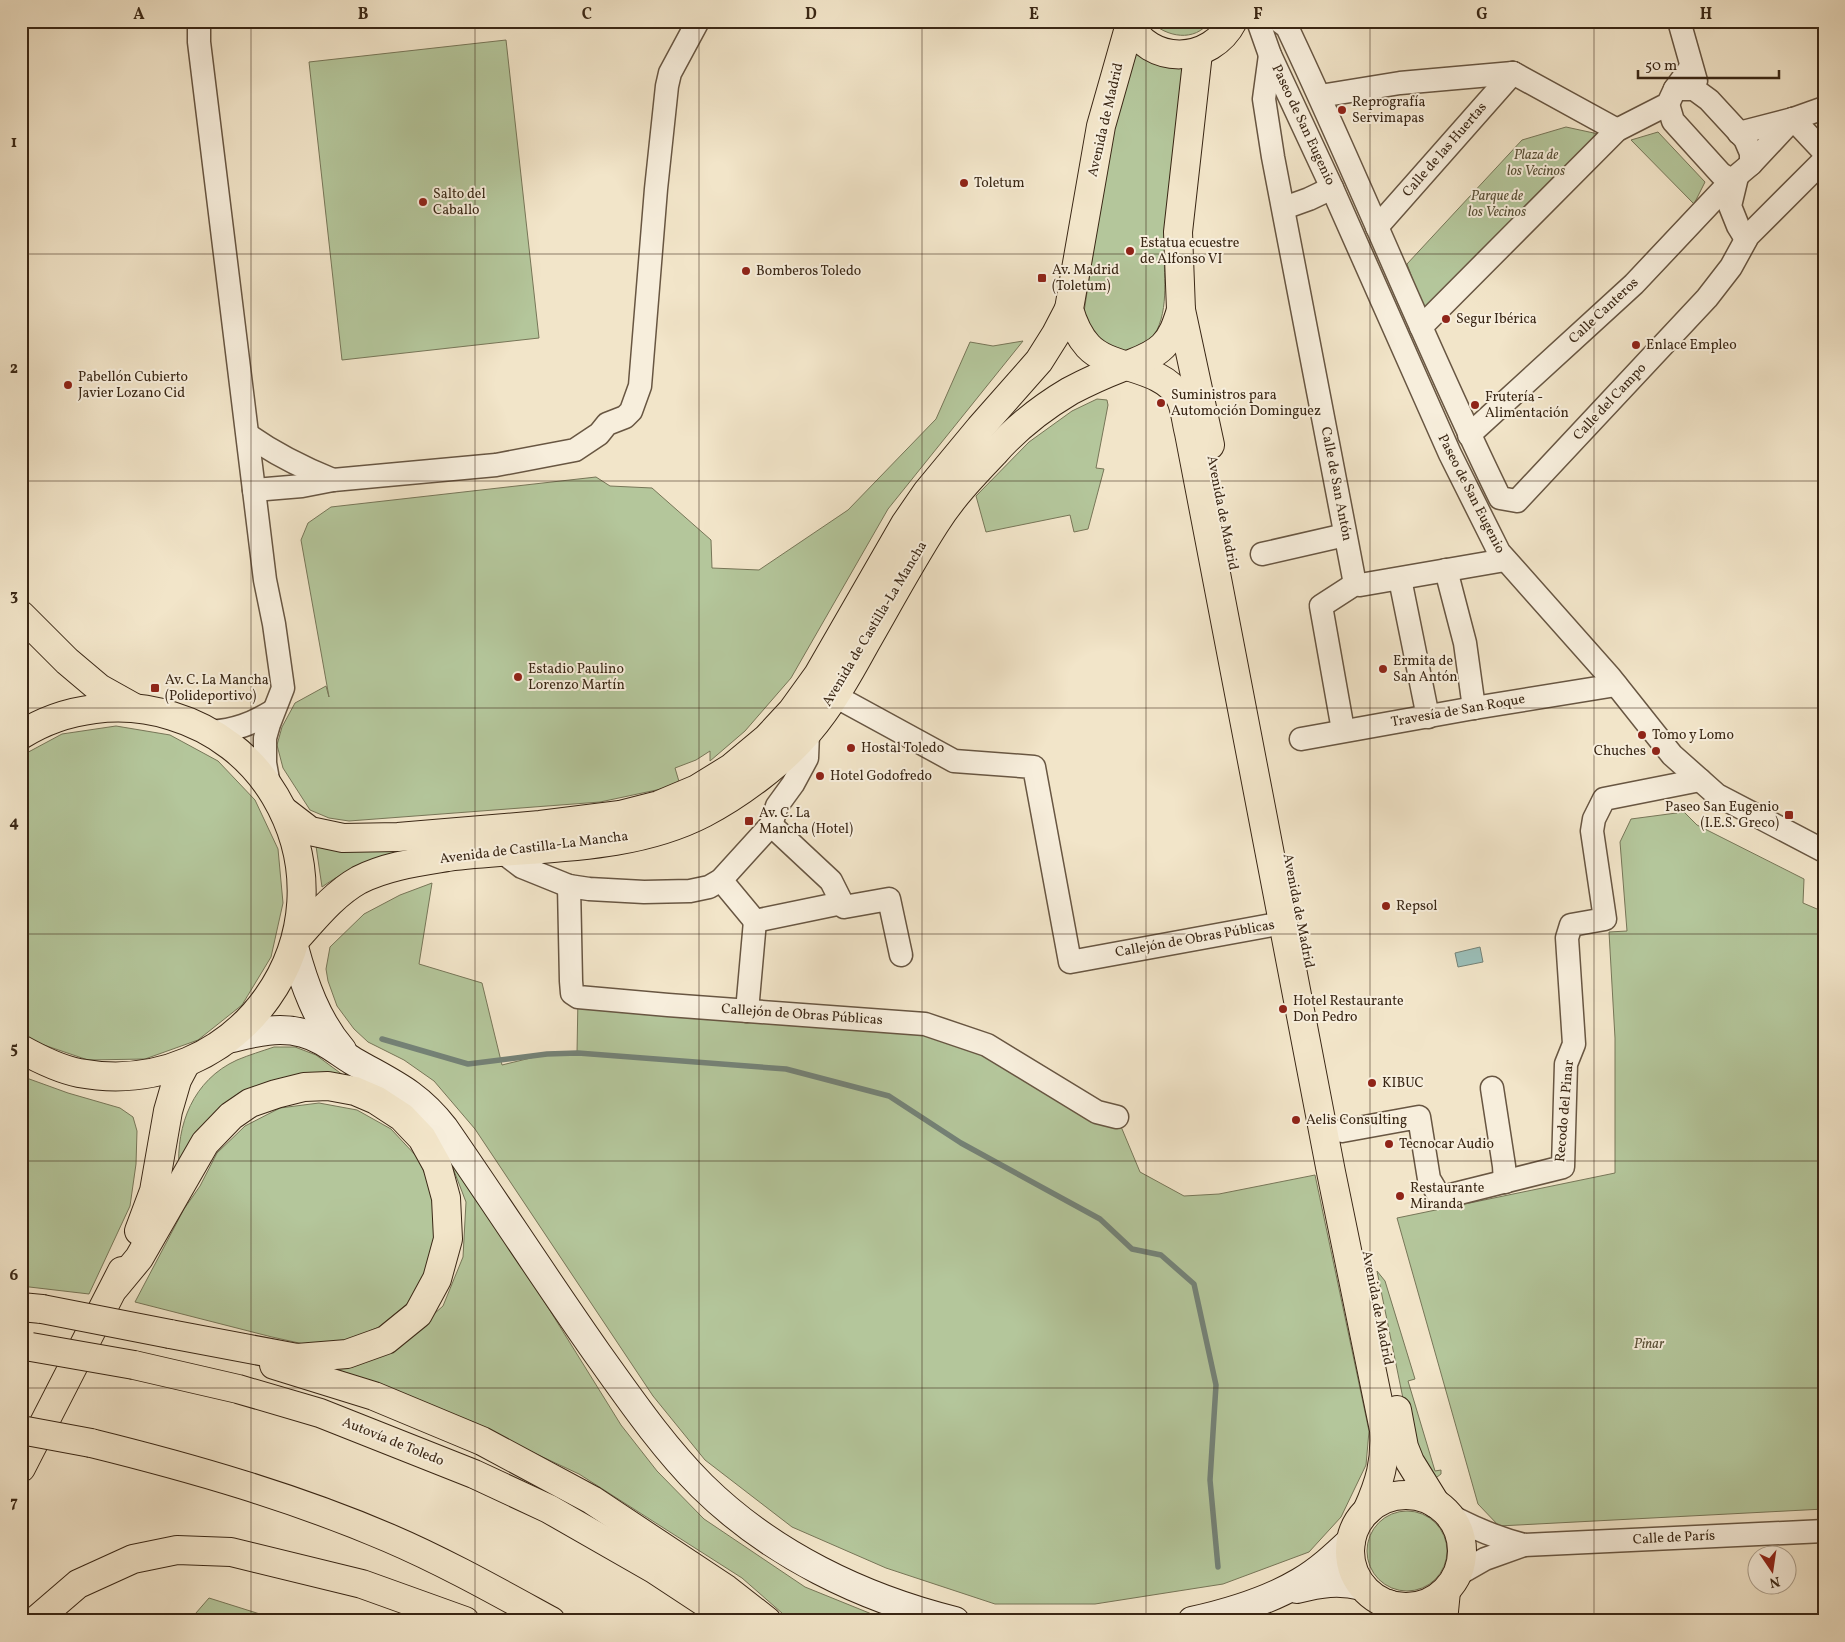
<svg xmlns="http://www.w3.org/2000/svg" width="1845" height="1642" font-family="Vollkorn,serif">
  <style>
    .green { fill: #b4c69b; stroke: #777658 }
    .water { fill: #9bbfb9; stroke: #748277 }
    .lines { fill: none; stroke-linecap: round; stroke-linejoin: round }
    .stream { stroke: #748277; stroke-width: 5.5 }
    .street-casing { stroke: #685642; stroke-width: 25 }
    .secondary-casing { stroke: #3a2715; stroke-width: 30 }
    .primary-casing { stroke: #3a2715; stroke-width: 30 }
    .highway-casing { stroke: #3a2715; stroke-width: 30 }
    .street { stroke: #f7eedc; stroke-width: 22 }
    .secondary { stroke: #f7eedc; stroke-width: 28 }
    .primary { stroke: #f2e5c9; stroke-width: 28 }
    .highway { stroke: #f2e5c9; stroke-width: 28 }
    .highway-bridge-casing { stroke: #3a2715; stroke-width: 30; stroke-linecap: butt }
    .highway-bridge { stroke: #f2e5c9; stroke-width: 28 }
    .grid { fill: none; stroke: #3a2715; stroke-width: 1; stroke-opacity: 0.55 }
    .poi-dot { fill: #8f2418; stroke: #f7eedc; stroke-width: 2 }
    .labels { text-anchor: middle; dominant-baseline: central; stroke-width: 4; stroke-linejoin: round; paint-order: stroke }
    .poi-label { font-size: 14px; fill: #3a2715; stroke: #f7eedc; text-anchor: start }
    .street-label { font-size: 14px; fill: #3a2715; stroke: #f7eedc }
    .park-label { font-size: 14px; font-style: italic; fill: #584f36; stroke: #f7eedc }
    .neatline { fill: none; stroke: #3a2715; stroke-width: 2 }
    .grid-label { font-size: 16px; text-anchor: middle; font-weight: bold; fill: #3a2715 }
  </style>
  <rect width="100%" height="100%" fill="#f2e5c9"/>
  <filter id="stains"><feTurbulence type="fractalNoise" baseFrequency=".004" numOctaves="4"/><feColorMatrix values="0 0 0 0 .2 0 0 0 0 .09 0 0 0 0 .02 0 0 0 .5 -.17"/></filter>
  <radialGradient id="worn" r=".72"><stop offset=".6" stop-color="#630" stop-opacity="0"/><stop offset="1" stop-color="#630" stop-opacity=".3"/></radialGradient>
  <!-- green -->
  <g class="green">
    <path d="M 1150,21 L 1210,21 C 1195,43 1166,37 1150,21 Z"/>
    <polygon points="506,40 539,338 342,360 309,62"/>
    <path d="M 1134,53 C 1151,61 1166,67 1185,68 C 1178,126 1170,184 1165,242 C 1162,275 1171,306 1154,336 C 1149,347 1132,350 1121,352 L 1088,332 L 1084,312 L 1110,142 Z"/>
    <polygon points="1566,127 1603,135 1425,313 1407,264 1522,140"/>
    <polygon points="1658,132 1705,182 1694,204 1631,140"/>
    <polygon points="1023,341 888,509 791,678 745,731 710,761 710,751 696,760 675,768 680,785 600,802 349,821 329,818 310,810 283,768 277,745 282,727 295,703 326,686 329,697 301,540 308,523 331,507 596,477 610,486 652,488 711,540 712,568 759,570 848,510 936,419 970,342 993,346"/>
    <polygon points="1097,399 1107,400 1108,405 1096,468 1104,469 1088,529 1074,532 1070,515 986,532 976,496 1029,442 1072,411"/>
    <polygon points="116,726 170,735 218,761 255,800 278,849 283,903 271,957 242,1005 198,1040 145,1059 88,1060 35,1042 21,1031 21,756 62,734"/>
    <polygon points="1684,812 1697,825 1804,879 1803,903 1824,912 1824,1509 1499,1526 1478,1504 1397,1218 1615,1173 1615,1038 1609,932 1627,931 1620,842 1631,819"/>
    <path d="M 316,846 L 387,848 L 417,850 C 380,857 353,865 322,887 Z"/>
    <polygon points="432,883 419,964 482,983 502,1065 547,1054 577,1053 578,997 925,1024 1117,1117 1140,1172 1184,1196 1219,1194 1315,1175 1369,1431 1366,1465 1341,1517 1309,1552 1223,1584 1095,1604 995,1604 886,1568 792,1527 705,1460 653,1396 475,1129 434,1081 404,1060 368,1042 354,1029 337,1006 328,981 326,969 330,947 364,914 400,895"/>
    <path d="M 274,1047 L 295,1047 L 316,1055 L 347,1078 L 293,1080 L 179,1170 C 176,1125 193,1080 237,1060 C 249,1055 262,1051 274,1047 Z"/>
    <polygon points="21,1076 68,1093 120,1108 133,1117 137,1131 136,1164 130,1206 89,1294 21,1286"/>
    <polygon points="319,1103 357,1110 391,1129 418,1158 433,1193 437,1232 428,1270 407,1304 379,1327 345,1342 308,1345 272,1337 135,1302 184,1209 200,1186 217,1153 245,1126 280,1108"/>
    <polygon points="446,1150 490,1214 621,1425 657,1471 704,1519 805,1587 889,1621 791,1621 742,1578 579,1474 429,1404 331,1367 408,1337 443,1306 463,1257 466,1202"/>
    <polygon points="1377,1271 1385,1281 1415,1379 1408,1381 1435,1471 1441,1470 1441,1474 1433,1480 1429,1478 1407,1418"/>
    <circle cx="1407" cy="1551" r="40"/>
    <polygon points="209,1598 282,1621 189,1621"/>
  </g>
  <!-- water -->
  <polygon class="water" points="1480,947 1483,962 1458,967 1455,953"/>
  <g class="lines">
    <!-- stream -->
    <polyline class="stream" points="382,1039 468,1064 547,1054 578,1053 786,1069 889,1096 961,1143 1100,1219 1132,1249 1161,1255 1194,1284 1216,1385 1210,1480 1218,1567"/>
    <!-- street casing -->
    <g class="street-casing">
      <g id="street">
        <polyline points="199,21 199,42 265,580 274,624 283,688 269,724 265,738 265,763 269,785"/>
        <polyline points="1258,21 1270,55 1332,188 1450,454 1499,552 1610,677 1672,755 1717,795 1824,851"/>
        <path d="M 1279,21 L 1287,27 C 1361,183 1424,343 1500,498 L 1517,501 L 1707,298 L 1731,267 L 1748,236 L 1824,160"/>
        <polyline points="1679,21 1696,81"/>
        <polyline points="1270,55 1264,99 1273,157 1355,584"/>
        <polyline points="1513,73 1617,130"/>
        <polyline points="1675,89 1694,89 1709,100 1745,139 1751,153 1751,164"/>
        <polyline points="1320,96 1400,83 1513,73"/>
        <polyline points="1668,104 1673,121 1721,174 1732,180 1751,164 1793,119"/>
        <polyline points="1793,119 1824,152"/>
        <polyline points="1739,133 1793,119 1824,108"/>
        <polyline points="1737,177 1730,206 1738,226 1746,239"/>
        <polyline points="1284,208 1309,199 1332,188"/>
        <polyline points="1377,227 1513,73"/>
        <polyline points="1421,327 1617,130 1668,104 1675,89 1691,67"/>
        <path d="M 248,435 C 275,454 303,468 333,480"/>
        <polyline points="1469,435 1634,284 1732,180"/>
        <polyline points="254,490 302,486 333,480 496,465 575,450 599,434 607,424 625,417 631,411 640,386 656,189 667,86 670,73 698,21"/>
        <polyline points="1262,554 1345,535"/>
        <polyline points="1446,570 1465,643 1474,708"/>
        <polyline points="1400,579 1428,717"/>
        <polyline points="1355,584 1360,585 1505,560"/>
        <polyline points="835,696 954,761 1034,767 1070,962 1283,923"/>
        <polyline points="1343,730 1321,606 1355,584"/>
        <path d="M 210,732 C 236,730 251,724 273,711"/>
        <polyline points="1301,739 1474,708 1616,685"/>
        <polyline points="501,851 522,867 569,886 589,889 644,892 690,891 709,887 721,880 771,825 777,806 793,784 807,758 808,733"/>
        <polyline points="721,880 755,921 842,903 831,881 771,825"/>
        <polyline points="569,886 571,981 572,993 578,997 668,1005 925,1024 987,1045 1097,1112 1117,1117"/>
        <polyline points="842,903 844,907 889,899 901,955"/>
        <polyline points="747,1011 755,921"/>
        <polyline points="1492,1088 1504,1166 1505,1182"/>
        <polyline points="1342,1131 1419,1117 1429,1179 1438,1194 1447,1196 1563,1167 1566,1064 1574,1044 1567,938 1571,925 1605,919 1592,831 1594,819 1604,799 1700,780"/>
        <path d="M 1449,1515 C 1473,1528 1497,1538 1524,1545 L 1824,1531"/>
        <polyline points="1457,1575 1485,1559 1524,1545"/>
      </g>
    </g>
    <!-- secondary casing -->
    <g class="secondary-casing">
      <g id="secondary">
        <path d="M 294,947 C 304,984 317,1021 342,1050"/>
        <path d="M 228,1039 C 253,1033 277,1026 303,1033 C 322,1038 337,1051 353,1061 C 391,1083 416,1092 444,1128 C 496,1203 545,1279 597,1353 C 630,1399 662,1446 702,1486 C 771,1554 862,1598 955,1621"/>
        <path d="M 1297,1589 C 1320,1583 1339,1580 1362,1586"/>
        <path d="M 1192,1621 C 1228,1613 1268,1601 1300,1582 C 1319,1571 1335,1556 1351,1541"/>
      </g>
    </g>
    <!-- primary casing -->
    <g class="primary-casing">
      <g id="primary">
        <path d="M 1128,21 C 1149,67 1211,64 1233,21"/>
        <path d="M 1130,24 L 1101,126 L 1069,309 C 1073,323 1078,335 1088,346 C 1110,370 1160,365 1179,396 C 1185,405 1186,422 1189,433 L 1331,1172 L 1384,1430 C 1386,1461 1380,1482 1367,1511"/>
        <polyline points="1198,53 1178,232 1181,310 1210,445"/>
        <polyline points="21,615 67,661 99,688 133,707"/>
        <path d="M 21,735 C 65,707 123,700 172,716 C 215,729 252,757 275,796 C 357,935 238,1102 79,1073 C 59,1069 39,1059 21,1049"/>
        <polyline points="284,811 310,831 343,838 398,837 540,825 620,815 659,805 697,789 731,768 767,738 792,711 818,675 905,524 927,492 980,428 1039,361 1056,334 1069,309"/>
        <path d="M 296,939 C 315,918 334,894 359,880 C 387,866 418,862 448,857 C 532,846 627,853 704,813 C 739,795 783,762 808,732 C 831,705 848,675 865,644 C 888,604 910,563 935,524 C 951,498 973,475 994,453 C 1015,429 1043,407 1070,391 C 1087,382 1105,374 1123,367 C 1137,361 1152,357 1163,346 C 1173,336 1177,323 1181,310"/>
        <polyline points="1397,1410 1404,1447 1410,1462 1436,1504"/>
        <circle cx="1406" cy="1551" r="56"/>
      </g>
    </g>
    <!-- highway casing -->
    <g class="highway-casing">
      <g id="highway">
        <polyline points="139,1231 154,1191 168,1111 177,1080 186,1063"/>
        <polyline points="115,1287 139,1258 205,1143 231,1116 250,1103 276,1094 304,1087 328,1086 355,1091 376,1100 402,1117 422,1138 437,1165 446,1198 448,1239 437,1279 418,1314 386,1340 347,1354 297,1358 170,1334"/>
        <polyline points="21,1307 42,1309"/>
        <polyline points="134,1365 238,1389 320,1413 474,1474 549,1509 654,1569 733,1621"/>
        <polyline points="274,1365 374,1396 482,1441 592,1500 726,1589 767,1621"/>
        <path d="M 91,1443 C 192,1468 293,1497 389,1538 C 445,1562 498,1592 551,1621"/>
        <polyline points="21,1468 122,1271"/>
        <polyline points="1388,1604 1403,1621"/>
        <polyline points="35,1621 78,1584 133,1559 177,1550 231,1552 362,1584 465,1621"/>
        <polyline points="1443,1621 1446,1591"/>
      </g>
    </g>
    <!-- street -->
    <use href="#street" class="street"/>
    <!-- secondary -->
    <use href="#secondary" class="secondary"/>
    <!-- primary -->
    <use href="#primary" class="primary"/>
    <!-- highway -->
    <use href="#highway" class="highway"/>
    <!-- highway-bridge casing -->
    <g class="highway-bridge-casing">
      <g id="highway-bridge">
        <polyline points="42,1309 170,1334"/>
        <polyline points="31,1347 134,1365"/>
        <polyline points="21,1430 91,1443"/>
      </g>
    </g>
    <!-- highway-bridge -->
    <use href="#highway-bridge" class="highway-bridge"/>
  </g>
  <!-- grid -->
  <path class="grid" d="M 251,21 L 251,1621M 475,21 L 475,1621M 699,21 L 699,1621M 922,21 L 922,1621M 1146,21 L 1146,1621M 1370,21 L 1370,1621M 1594,21 L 1594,1621M 21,254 L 1824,254M 21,481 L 1824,481M 21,708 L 1824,708M 21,934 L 1824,934M 21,1161 L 1824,1161M 21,1388 L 1824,1388"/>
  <!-- markers -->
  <g class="poi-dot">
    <circle cx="1342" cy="110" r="5"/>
    <circle cx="964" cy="183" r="5"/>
    <circle cx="423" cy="202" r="5"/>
    <circle cx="1130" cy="251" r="5"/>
    <circle cx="746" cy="271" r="5"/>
    <rect x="1037" y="273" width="10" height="10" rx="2.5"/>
    <circle cx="1446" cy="319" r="5"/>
    <circle cx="1636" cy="345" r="5"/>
    <circle cx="68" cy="385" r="5"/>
    <circle cx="1161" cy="403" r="5"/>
    <circle cx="1475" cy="405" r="5"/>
    <circle cx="1383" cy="669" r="5"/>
    <circle cx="518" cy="677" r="5"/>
    <rect x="150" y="683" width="10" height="10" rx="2.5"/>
    <circle cx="1642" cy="735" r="5"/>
    <circle cx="851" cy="748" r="5"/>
    <circle cx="1656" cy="751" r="5"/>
    <circle cx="820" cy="776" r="5"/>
    <rect x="1784" y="810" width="10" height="10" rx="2.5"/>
    <rect x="744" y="816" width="10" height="10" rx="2.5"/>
    <circle cx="1386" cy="906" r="5"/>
    <circle cx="1283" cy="1009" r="5"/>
    <circle cx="1372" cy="1083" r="5"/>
    <circle cx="1296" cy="1120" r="5"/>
    <circle cx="1389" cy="1144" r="5"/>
    <circle cx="1400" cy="1196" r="5"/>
  </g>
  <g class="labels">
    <!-- poi labels -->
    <g class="poi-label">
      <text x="1352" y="102">Reprografía<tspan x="1352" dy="16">Servimapas</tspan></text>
      <text x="974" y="183">Toletum</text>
      <text x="433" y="194">Salto del<tspan x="433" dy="16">Caballo</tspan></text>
      <text x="1140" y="243">Estatua ecuestre<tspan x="1140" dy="16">de Alfonso VI</tspan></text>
      <text x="1052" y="270">Av. Madrid<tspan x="1052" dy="16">(Toletum)</tspan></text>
      <text x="756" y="271">Bomberos Toledo</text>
      <text x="1456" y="319">Segur Ibérica</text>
      <text x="1646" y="345">Enlace Empleo</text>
      <text x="78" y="377">Pabellón Cubierto<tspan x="78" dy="16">Javier Lozano Cid</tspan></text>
      <text x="1171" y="395">Suministros para<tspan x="1171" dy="16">Automoción Dominguez</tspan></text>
      <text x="1485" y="397">Frutería -<tspan x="1485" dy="16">Alimentación</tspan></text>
      <text x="1393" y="661">Ermita de<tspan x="1393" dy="16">San Antón</tspan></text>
      <text x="528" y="669">Estadio Paulino<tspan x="528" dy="16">Lorenzo Martín</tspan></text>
      <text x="165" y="680">Av. C. La Mancha<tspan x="165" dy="16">(Polideportivo)</tspan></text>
      <text x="1652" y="735">Tomo y Lomo</text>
      <text x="861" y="748">Hostal Toledo</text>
      <text x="1646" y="751" text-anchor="end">Chuches</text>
      <text x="830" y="776">Hotel Godofredo</text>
      <text x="1779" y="807" text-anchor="end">Paseo San Eugenio<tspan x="1779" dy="16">(I.E.S. Greco)</tspan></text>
      <text x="759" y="813">Av. C. La<tspan x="759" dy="16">Mancha (Hotel)</tspan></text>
      <text x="1396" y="906">Repsol</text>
      <text x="1293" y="1001">Hotel Restaurante<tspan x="1293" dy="16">Don Pedro</tspan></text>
      <text x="1382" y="1083">KIBUC</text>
      <text x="1306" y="1120">Aelis Consulting</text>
      <text x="1399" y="1144">Tecnocar Audio</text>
      <text x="1410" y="1188">Restaurante<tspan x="1410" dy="16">Miranda</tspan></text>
    </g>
    <!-- street labels -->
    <g class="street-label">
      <text transform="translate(1106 120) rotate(-77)">Avenida de Madrid</text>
      <text transform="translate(1303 125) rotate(65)">Paseo de San Eugenio</text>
      <text transform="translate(1445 150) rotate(-49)">Calle de las Huertas</text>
      <text transform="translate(1604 311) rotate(-43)">Calle Canteros</text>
      <text transform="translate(1610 402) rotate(-47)">Calle del Campo</text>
      <text transform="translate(1336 484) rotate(79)">Calle de San Antón</text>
      <text transform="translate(1471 494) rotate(63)">Paseo de San Eugenio</text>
      <text transform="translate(1222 513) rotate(79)">Avenida de Madrid</text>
      <text transform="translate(875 624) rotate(-59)">Avenida de Castilla-La Mancha</text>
      <text transform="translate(1458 711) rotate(-10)">Travesía de San Roque</text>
      <text transform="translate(534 848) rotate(-7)">Avenida de Castilla-La Mancha</text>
      <text transform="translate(1298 911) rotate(79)">Avenida de Madrid</text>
      <text transform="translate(1195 939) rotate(-10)">Callejón de Obras Públicas</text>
      <text transform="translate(802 1015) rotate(4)">Callejón de Obras Públicas</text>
      <text transform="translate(1565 1111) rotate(-85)">Recodo del Pinar</text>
      <text transform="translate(1377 1308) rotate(79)">Avenida de Madrid</text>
      <text transform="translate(393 1442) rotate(22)">Autovía de Toledo</text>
      <text transform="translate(1674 1538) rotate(-3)">Calle de París</text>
    </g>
    <!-- park labels -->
    <g class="park-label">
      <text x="1536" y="155">Plaza de<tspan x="1536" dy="16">los Vecinos</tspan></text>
      <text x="1497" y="196">Parque de<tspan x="1497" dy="16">los Vecinos</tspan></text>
      <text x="1649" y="1344">Pinar</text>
    </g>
  </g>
  <!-- margin -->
  <rect width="1845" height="1642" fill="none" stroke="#f2e5c9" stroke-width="55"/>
  <!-- north arrow -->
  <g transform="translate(1772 1570) rotate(167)"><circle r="24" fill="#f7eedc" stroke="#ab9e8c"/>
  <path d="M0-4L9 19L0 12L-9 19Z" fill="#8f2418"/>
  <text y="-8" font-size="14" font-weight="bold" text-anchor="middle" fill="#3a2715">N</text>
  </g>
  <!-- scale -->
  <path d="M1638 70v8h141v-8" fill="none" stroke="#3a2715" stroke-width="2.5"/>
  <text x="1645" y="70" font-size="15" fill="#3a2715" stroke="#f7eedc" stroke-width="4" paint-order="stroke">50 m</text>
  <rect x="28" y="28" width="1790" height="1586" class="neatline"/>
  <g class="grid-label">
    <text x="139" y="19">A</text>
    <text x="363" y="19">B</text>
    <text x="587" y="19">C</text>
    <text x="811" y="19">D</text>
    <text x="1034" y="19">E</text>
    <text x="1258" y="19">F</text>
    <text x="1482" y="19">G</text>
    <text x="1706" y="19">H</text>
    <text x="14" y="147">1</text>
    <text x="14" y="373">2</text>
    <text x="14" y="600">3</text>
    <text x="14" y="827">4</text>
    <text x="14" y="1053">5</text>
    <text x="14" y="1280">6</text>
    <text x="14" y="1507">7</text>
  </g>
  <rect width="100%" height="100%" filter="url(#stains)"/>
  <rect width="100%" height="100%" fill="url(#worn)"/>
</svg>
